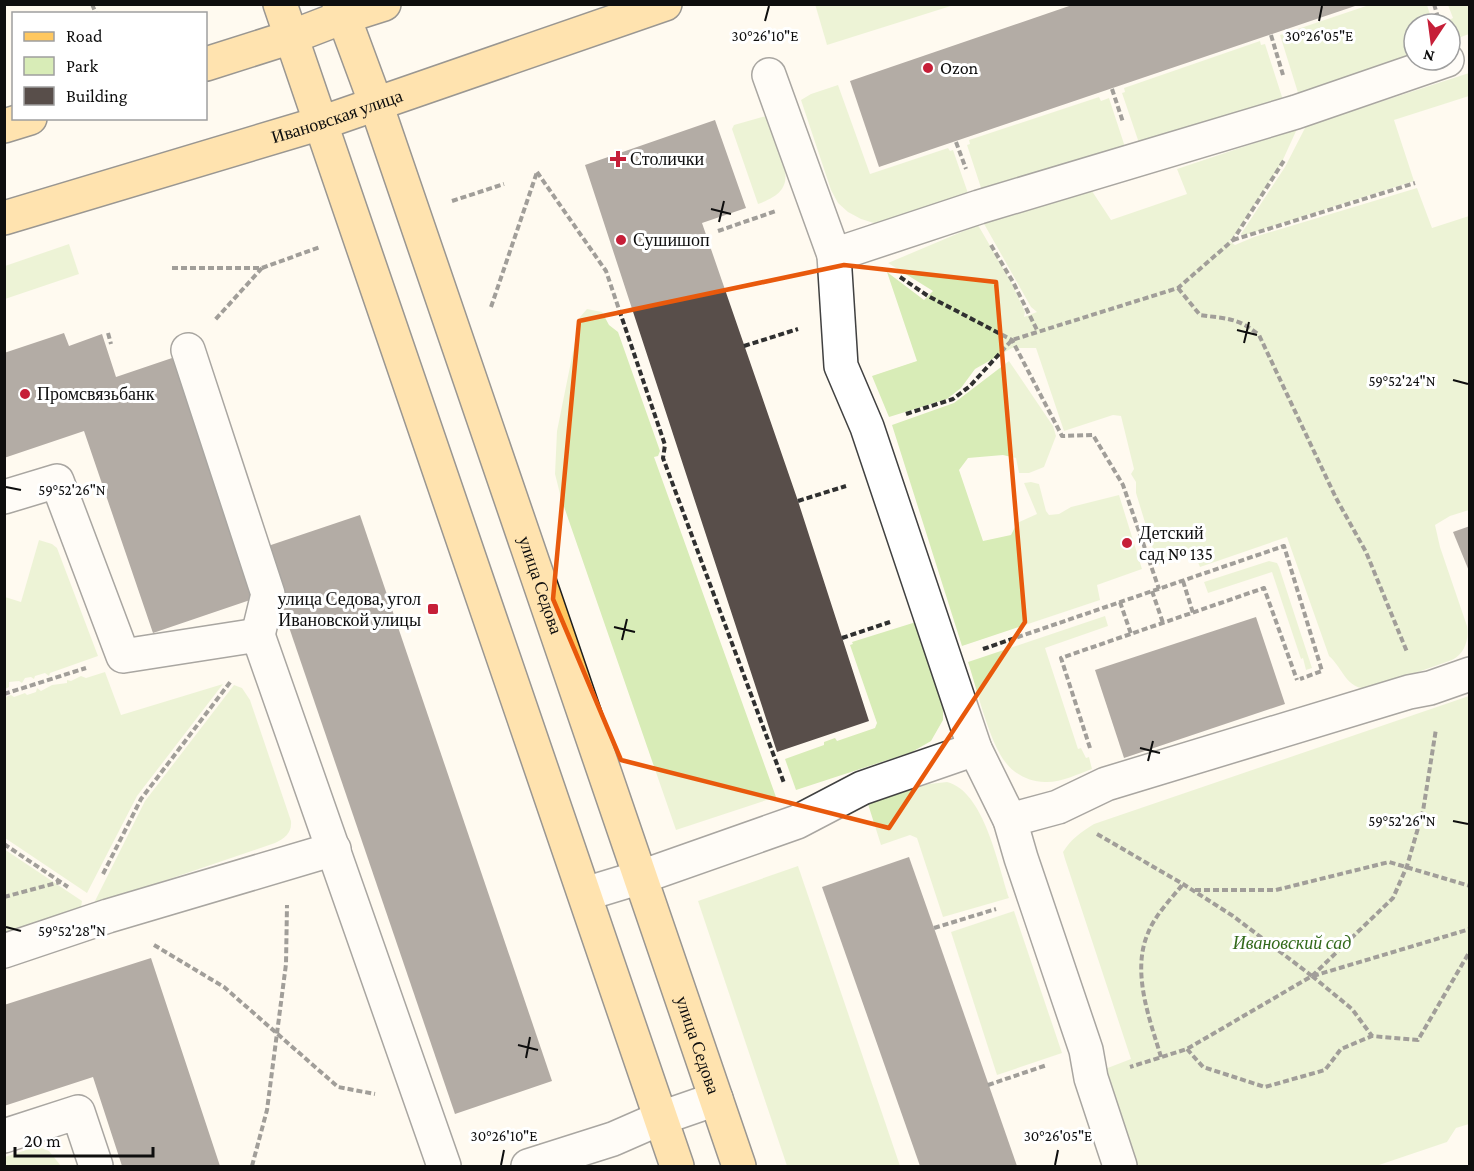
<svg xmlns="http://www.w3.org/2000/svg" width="1474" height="1171" font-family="'Crimson Pro',serif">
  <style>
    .green { fill: #d8ecb7 }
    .building { fill: #584e4a }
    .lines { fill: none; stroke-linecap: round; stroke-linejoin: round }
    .minor-casing { stroke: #414141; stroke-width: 36 }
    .major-casing { stroke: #1f1f1f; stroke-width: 36 }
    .path { stroke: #303030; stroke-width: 4; stroke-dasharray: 6 3; stroke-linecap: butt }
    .minor { stroke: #fff; stroke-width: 33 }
    .major { stroke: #ffc860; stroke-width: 33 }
    .marked { fill: none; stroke: #e8590c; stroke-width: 4.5; stroke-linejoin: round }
    .ticks { fill: none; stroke: #0e0e0e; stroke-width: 2 }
    .poi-dot { fill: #c61f38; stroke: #fff; stroke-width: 2 }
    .labels { text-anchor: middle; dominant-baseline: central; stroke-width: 6; stroke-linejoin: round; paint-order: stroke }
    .poi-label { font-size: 18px; fill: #0e0e0e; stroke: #fff; text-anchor: start }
    .street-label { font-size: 18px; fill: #0e0e0e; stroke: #fff }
    .park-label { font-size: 18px; font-style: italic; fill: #336a1b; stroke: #fff }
    .ticks-label { font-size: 15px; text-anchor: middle; fill: #0e0e0e; stroke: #fff; stroke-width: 6; stroke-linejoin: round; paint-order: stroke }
  </style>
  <rect width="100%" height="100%" fill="#fffaf0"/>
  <!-- green -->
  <g class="green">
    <polygon points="815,4 954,4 954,5 827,45"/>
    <polygon points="1369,5 1427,5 1433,24 1414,24 1414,53 1299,96 1280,35"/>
    <polygon points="1448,5 1469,5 1469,34 1453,40 1449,20 1453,18"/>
    <polygon points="1260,41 1261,45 1265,44 1283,100 1139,143 1122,93 1125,92 1124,88"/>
    <polygon points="1469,73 1469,96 1394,120 1414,181 1242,236 1241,234 1285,167 1306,126"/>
    <polygon points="838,85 870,174 948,148 950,151 953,150 970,199 877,224 861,219 848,212 838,203 831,190 801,100 811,94"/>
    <polygon points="1099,97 1101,101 1109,98 1125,147 983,194 967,145 970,144 969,140"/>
    <path d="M 766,116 C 771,125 774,137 778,147 C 789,177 792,192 758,204 L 732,129 L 734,125 Z"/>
    <path d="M 1297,129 L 1281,164 L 1233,238 L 1229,241 L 1235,245 L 1254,237 L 1417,188 L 1432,228 L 1469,216 L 1469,510 L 1450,516 L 1435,525 L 1440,547 L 1467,626 C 1469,640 1465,653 1452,660 L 1370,689 C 1346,690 1343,668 1329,656 L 1287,537 L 1200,567 L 1194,553 L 1158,565 L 1136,493 L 1136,482 L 1131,474 L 1134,469 L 1121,416 L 1113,415 L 1064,431 L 1036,348 L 1012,348 L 975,369 L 961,388 L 947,399 L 889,417 L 872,376 L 917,361 L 887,272 L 924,300 L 933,291 L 888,263 L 978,225 L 1011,282 L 1025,312 L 1024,317 L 1037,312 L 1031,307 L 983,222 L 1088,185 L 1111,220 L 1187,194 L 1177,169 Z"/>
    <polygon points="69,244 79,274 5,299 5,266"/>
    <polygon points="587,309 602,312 609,325 618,332 660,451 658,456 654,457 776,797 676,830 561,498 555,474 557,431 580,317"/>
    <polygon points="1009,361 1053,426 1056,436 1044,467 1029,473 1019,473 1016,458 1003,455 968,458 959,470 983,541 1011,535 1017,523 1037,514 1024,483 1031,482 1039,484 1046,511 1049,515 1059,514 1071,507 1119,495 1142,569 1097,585 1100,600 962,646 892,425 954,403"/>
    <polygon points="39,540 52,544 57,548 98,656 50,673 49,676 45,673 35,676 34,679 31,677 25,678 22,683 19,681 9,682 9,687 5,689 5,597 21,602"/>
    <polygon points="1269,561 1277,563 1279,567 1312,668 1306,670 1303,658 1301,659 1272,572 1208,593 1204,582"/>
    <path d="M 1105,616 L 1108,626 L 1045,648 L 1078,749 L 1081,748 L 1086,758 L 1089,757 L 1092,769 C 1078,774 1062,782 1047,782 C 1032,783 1015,775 1006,763 C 989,742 977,689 968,662 Z"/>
    <polygon points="916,622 943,705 943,720 931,741 912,752 796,790 785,759 824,745 824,742 835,738 837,741 875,728 877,723 850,645 853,644 852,642"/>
    <polygon points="105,672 121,715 223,684 137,796 87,893 5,838 5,697 11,695 14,697 25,693 27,695 36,692 37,688 41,691 52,685 67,683 67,680 71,681 81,676 86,678"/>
    <path d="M 234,685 L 242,688 L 250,700 L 291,821 C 292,833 285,838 275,843 L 96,904 L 95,901 L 145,801 Z"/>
    <path d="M 1469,696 L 1469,1124 L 1456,1128 L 1447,1142 L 1376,1166 L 1138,1166 L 1105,1069 L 1131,1059 L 1065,859 L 1063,852 C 1071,839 1081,832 1094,824 Z"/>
    <path d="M 947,782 C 984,791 998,865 1009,898 L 943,917 L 917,838 L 910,835 L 881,845 L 868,804 L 929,784 Z"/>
    <polygon points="4,849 82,901 81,908 5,934"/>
    <polygon points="798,866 900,1166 787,1166 698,901"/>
    <polygon points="1014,911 1062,1053 997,1075 951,932"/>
    <polygon points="41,1148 49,1151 61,1166 5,1166 5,1157 29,1149"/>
  </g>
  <!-- building -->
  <g class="building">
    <polygon points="1075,4 1358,4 1358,5 879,167 850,81"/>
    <polygon points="715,120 746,208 702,223 798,501 869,721 777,752 585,165"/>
    <polygon points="64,333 69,346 102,334 116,377 175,357 256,598 153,633 84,431 4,458 4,353"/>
    <polygon points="360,515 552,1081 455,1114 262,548"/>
    <polygon points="1470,526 1470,571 1469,571 1453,532"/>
    <polygon points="1256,617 1285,704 1124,758 1095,670"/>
    <polygon points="909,857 934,928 1017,1166 920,1166 822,887"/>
    <polygon points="151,958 220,1166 122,1166 93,1077 4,1106 4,1005"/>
  </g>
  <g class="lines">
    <!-- minor casing -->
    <g class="minor-casing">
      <g id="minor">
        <polyline points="769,75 834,255"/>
        <polyline points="188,350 268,594 258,635"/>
        <polyline points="4,497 57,481 123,656 258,635 444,1166"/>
        <polyline points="1010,820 1058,807 1106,784 1409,692 1430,688 1470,674"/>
        <polyline points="585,894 641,877 797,822 862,788 975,749"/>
        <polyline points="4,951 108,916 334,849"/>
        <polyline points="4,1136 78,1112 96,1166"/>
        <polyline points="528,1166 613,1139 661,1118 716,1099"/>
        <polyline points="1120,1166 1091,1078 1086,1050 1021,858 1010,820 975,749 867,427 841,366 834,255 979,207 1296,112 1447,60"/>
      </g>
    </g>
    <!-- major casing -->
    <g class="major-casing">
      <g id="major">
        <polyline points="280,4 677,1166"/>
        <path id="s1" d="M 339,4 L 376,104 L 739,1166"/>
        <polyline points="206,64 291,37 343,17 384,4"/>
        <polyline points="4,126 30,118"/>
        <path id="s2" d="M 4,218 L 321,123 L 665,4"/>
      </g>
    </g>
    <!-- path -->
    <g class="path">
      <polyline points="92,4 96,14"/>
      <polyline points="1434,4 1439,21"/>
      <polyline points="1271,35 1283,75"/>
      <polyline points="1112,89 1123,122"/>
      <polyline points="956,142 966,169"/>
      <polyline points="537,172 606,271 665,445 663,458 784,783"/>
      <polyline points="452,201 504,184"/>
      <polyline points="718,231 776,211"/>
      <polyline points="1233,240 1415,183"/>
      <polyline points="991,245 1013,282 1038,332"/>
      <polyline points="172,268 262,268 214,321"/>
      <polyline points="262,268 320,247"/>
      <polyline points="900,277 928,296 1012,340 1062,436 1093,435 1123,485 1159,589"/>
      <path d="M 1178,288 L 1200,315 C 1227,319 1237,317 1259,335 L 1336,498 L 1366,552 L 1407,652"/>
      <polyline points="491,307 537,172"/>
      <polyline points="108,333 111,344"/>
      <polyline points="744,346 798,329"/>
      <polyline points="906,414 953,399 970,386 1012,340 1178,288 1233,240 1285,159"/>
      <polyline points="798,501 846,486"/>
      <polyline points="1183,581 1193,613"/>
      <polyline points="1152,591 1163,623"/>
      <polyline points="1120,602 1131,634"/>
      <polyline points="842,638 890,622"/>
      <polyline points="983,649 1284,546 1322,671 1300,679"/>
      <polyline points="4,694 86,668"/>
      <polyline points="1090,748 1061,658 1264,588 1297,680"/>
      <polyline points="1097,834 1183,884 1233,916 1312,976 1187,1049 1130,1067"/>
      <polyline points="4,844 68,887"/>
      <polyline points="103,874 141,799 231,681"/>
      <polyline points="1195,890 1276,890 1389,862 1470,886"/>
      <polyline points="4,897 60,882"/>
      <polyline points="934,928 996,909"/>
      <polyline points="154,945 224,987 338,1087 375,1094"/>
      <polyline points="1312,976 1393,898 1407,866 1423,811 1436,729"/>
      <polyline points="1312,976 1352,1009 1372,1036"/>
      <polyline points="1313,976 1470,929"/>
      <polyline points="1187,1049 1203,1067 1265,1087 1325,1070 1341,1049 1372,1036 1418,1040 1470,951"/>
      <path d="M 1161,1057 C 1150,1020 1131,972 1148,933 C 1155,915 1171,899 1183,884"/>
      <polyline points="988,1085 1047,1065"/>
      <polyline points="252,1166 267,1110 286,964 287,905"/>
    </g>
    <!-- minor -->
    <use href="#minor" class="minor"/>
    <!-- major -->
    <use href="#major" class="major"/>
  </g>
  <!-- marked area -->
  <path d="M0 0H1474V1171H0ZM 844,265 L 996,282 L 1025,622 L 889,828 L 621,760 L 553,599 L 579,321 Z" fill="#fffaf0" fill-opacity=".55" fill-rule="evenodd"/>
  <path class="marked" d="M 844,265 L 996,282 L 1025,622 L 889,828 L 621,760 L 553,599 L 579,321 Z"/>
  <!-- ticks -->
  <path class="ticks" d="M 765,21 L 769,6M 1319,21 L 1322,6M 711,209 L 731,214M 719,222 L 724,201M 1237,330 L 1257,335M 1244,343 L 1249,322M 1453,380 L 1468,384M 6,487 L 21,490M 614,627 L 635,632M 622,640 L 627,619M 1140,748 L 1160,753M 1148,761 L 1153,741M 1453,821 L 1468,824M 6,927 L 21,931M 518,1045 L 538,1050M 526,1058 L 530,1037M 501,1165 L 504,1150M 1055,1165 L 1058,1150"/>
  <!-- markers -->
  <g class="poi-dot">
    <circle cx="928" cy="68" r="6"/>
    <path d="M615 150h6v6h6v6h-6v6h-6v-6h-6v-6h6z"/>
    <circle cx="621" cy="240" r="6"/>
    <circle cx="25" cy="394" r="6"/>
    <circle cx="1127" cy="543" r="6"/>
    <rect x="427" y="603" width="12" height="12" rx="3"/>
  </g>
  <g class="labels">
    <!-- poi labels -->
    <g class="poi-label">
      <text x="940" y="68">Ozon</text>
      <text x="630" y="159">Столички</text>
      <text x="633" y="240">Сушишоп</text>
      <text x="37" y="394">Промсвязьбанк</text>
      <text x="1139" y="533">Детский<tspan x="1139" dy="21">сад № 135</tspan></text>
      <text x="421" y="599" text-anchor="end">улица Седова, угол<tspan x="421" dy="21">Ивановской улицы</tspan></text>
    </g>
    <!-- street labels -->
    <g class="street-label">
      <text stroke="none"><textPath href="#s2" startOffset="348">Ивановская улица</textPath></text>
      <text stroke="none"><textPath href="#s1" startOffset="615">улица Седова</textPath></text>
      <text stroke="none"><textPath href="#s1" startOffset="1101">улица Седова</textPath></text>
    </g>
    <!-- park labels -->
    <g class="park-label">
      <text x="1292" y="943">Ивановский сад</text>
    </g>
  </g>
  <g class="ticks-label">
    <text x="765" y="41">30°26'10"E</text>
    <text x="1319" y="41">30°26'05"E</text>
    <text x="1402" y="386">59°52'24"N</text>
    <text x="72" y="495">59°52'26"N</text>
    <text x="1402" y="826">59°52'26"N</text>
    <text x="72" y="936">59°52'28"N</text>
    <text x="504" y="1141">30°26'10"E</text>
    <text x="1058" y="1141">30°26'05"E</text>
  </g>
  <!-- border -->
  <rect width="1474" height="1171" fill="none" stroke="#0e0e0e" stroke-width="12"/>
  <!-- legend -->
  <rect x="12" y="12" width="195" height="108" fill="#ffffff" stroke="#9f9f9f" stroke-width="1.5"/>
  <rect x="24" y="32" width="30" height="9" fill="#ffc860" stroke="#9f9f9f" stroke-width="1.5"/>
  <text x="66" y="42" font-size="18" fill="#0e0e0e">Road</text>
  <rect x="24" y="57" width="30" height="18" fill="#d8ecb7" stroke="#9f9f9f" stroke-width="1.5"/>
  <text x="66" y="72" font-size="18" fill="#0e0e0e">Park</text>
  <rect x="24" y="87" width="30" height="18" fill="#584e4a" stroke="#9f9f9f" stroke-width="1.5"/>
  <text x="66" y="102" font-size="18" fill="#0e0e0e">Building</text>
  <!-- north arrow -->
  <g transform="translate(1432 42) rotate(193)"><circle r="28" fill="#ffffff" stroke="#9f9f9f" stroke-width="1.5"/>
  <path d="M0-4.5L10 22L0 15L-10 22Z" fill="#c61f38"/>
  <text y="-9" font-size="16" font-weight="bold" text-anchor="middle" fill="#0e0e0e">N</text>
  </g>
  <!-- scale -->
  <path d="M15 1147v9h138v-9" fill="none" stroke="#0e0e0e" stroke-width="3"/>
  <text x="24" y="1147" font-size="18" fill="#0e0e0e" stroke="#ffffff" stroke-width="4.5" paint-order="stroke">20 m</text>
</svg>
